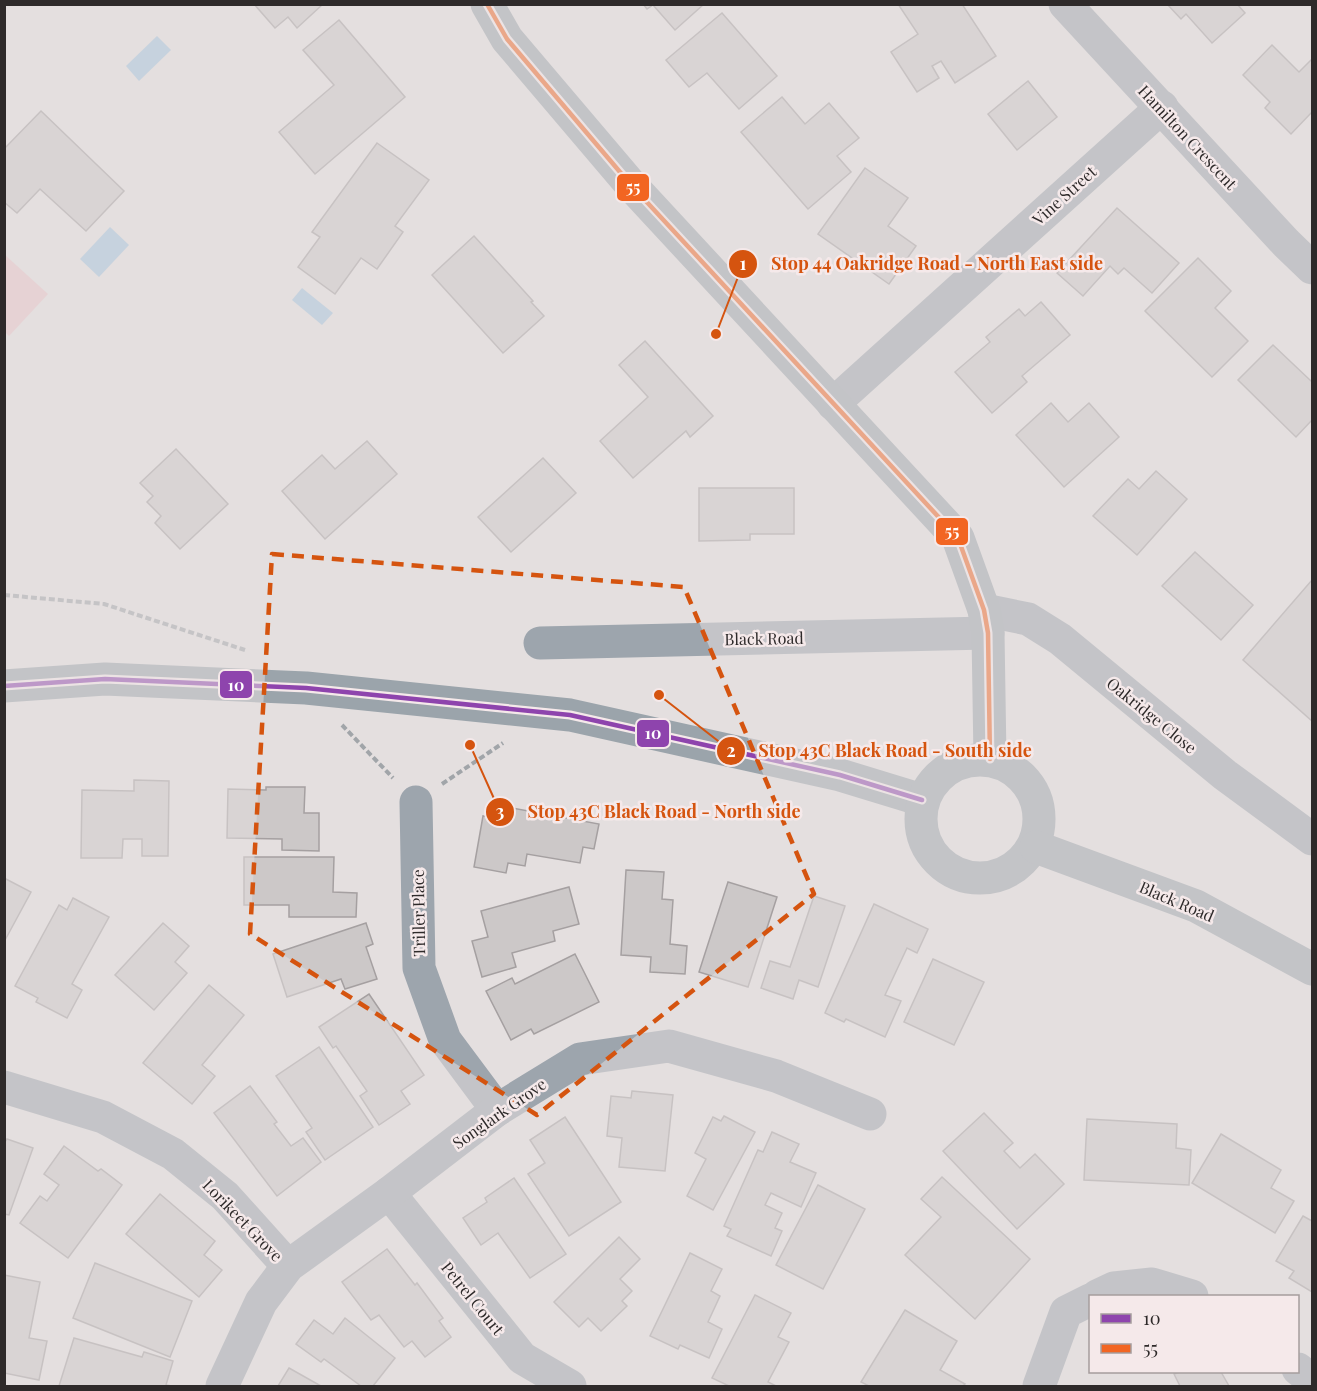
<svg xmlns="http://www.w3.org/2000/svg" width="1317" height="1391" font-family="'Playfair Display',serif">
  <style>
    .green { fill: #e9c4c8 }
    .water { fill: #a2c4de }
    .building { fill: #ccc8c8; stroke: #a5a0a1; stroke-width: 1.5 }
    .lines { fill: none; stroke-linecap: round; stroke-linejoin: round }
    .path { stroke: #a1a5a9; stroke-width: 4; stroke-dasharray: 6 3; stroke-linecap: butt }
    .street { stroke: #9da5ad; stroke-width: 33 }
    .secondary { stroke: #9ba4ab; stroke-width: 33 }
    .bus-1-casing { stroke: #f5e9ea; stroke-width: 9 }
    .bus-2-casing { stroke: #f5e9ea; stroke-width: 9 }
    .bus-1 { stroke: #8e44ad; stroke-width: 4.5 }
    .bus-2 { stroke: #f26522; stroke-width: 4.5 }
    .marked { fill: none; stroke: #d5540f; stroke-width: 4.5; stroke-dasharray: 12 8; stroke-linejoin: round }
    .labels { text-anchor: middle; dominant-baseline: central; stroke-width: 5; stroke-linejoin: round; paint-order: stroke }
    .street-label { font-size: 16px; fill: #2e2a2a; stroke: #f5e9ea }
    .leader { fill: none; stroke: #d5540f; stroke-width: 2 }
    .callout-dot { fill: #d5540f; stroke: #f5e9ea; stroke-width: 2 }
    .mark-label { font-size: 18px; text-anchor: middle; font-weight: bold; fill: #fff }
    .callout-label { font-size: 18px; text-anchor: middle; font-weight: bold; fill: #d5540f; stroke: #f5e9ea; stroke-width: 5; stroke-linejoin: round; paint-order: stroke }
    .line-badge { stroke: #f5e9ea; stroke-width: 2 }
    .badge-label { font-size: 16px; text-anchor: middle; font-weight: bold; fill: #fff }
  </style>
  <rect width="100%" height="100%" fill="#e4dfdf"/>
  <!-- green -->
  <polygon class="green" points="5,255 48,294 9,336 5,332"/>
  <!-- water -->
  <g class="water">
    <polygon points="157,36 171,50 139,81 126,66"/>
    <polygon points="110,227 129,245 99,277 80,259"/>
    <polygon points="302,288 333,313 322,325 292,300"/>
  </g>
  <!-- building -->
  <g class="building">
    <polygon points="254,4 323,4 297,28 288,17 275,28"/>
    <polygon points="643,4 704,4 675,30 653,5 647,9"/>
    <polygon points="898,4 962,4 996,56 955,83 941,61 932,66 939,78 917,92 891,52 918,34"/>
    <polygon points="1167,4 1237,4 1245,13 1212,43 1186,14 1181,19"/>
    <polygon points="722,13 777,76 739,109 707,73 689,87 666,60"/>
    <polygon points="339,20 405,97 315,174 279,132 334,85 303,50"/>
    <polygon points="1272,45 1299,72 1312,59 1312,112 1291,134 1265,108 1270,102 1243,75"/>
    <polygon points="1028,81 1057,117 1017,150 988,114"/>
    <polygon points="782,97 805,124 829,103 859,138 837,156 851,172 808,209 741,132"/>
    <polygon points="41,111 124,191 86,231 40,189 17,213 4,202 4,149"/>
    <polygon points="377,143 429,180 395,226 403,232 377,269 361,258 335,294 298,267 320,237 312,232"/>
    <polygon points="865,168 908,198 888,226 916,246 889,284 818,234"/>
    <polygon points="1117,208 1179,263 1152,293 1124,268 1118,274 1110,266 1083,296 1057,273"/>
    <polygon points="474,236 533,301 531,302 544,316 503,353 432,275"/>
    <polygon points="1198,258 1231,291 1215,308 1248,341 1212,377 1145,311"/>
    <polygon points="1041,302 1070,335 1022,376 1027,382 992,413 955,372 990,342 986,337 1019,309 1025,316"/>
    <polygon points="645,341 713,416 690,437 686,431 633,478 600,441 648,397 619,365"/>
    <polygon points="1273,345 1311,381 1312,380 1312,420 1296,437 1238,380"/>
    <polygon points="1051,403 1068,422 1089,403 1119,437 1064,487 1016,435"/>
    <polygon points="367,441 397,474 325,539 282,491 322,455 335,469"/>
    <polygon points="176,449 228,504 180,549 155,523 161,516 147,502 153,496 140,483"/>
    <polygon points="543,458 576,493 511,552 478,517"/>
    <polygon points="1156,471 1187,499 1137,555 1093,516 1128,479 1139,489"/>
    <polygon points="699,488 794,488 794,534 750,534 750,540 699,541"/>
    <polygon points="1195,552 1253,605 1221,640 1162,586"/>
    <polygon points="1312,580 1312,721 1243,660"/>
    <polygon points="134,780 169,781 168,856 142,856 142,839 123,839 122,858 81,858 82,790 134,791"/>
    <polygon points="266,787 305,787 304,813 319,813 319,851 282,850 282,839 227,838 228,789 266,790"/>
    <polygon points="507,807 599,824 594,849 583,847 580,863 527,854 525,866 508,863 506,873 474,867 483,816 504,820"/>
    <polygon points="244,857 334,857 333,892 357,893 356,917 289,917 289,905 244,905"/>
    <polygon points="626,870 664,872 662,899 673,900 670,944 687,946 685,974 650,972 651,957 621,955"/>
    <polygon points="4,878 31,892 4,942"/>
    <polygon points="728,882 777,897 748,987 699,972"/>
    <polygon points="569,887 579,924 553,931 555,941 512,953 516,967 482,977 472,941 488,937 481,911"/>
    <polygon points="814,896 845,906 818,987 799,980 793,999 761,988 770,961 790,967"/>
    <polygon points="73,898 109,917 72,984 82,990 67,1018 36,1002 38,998 15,986 59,905 67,910"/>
    <polygon points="874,904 928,929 917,953 907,948 885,995 901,1001 885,1037 846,1019 844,1022 825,1013"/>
    <polygon points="163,923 189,946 175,962 187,973 154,1010 115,975"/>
    <polygon points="366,923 373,944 366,947 377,979 345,989 341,979 287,997 273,954"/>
    <polygon points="575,954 599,1002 534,1034 531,1029 511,1040 486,991 512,978 515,984"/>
    <polygon points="933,959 984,982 954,1045 904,1022"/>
    <polygon points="209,985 244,1015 202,1065 215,1076 192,1104 143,1063"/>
    <polygon points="369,994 424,1075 401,1091 410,1104 379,1125 360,1096 367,1091 336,1046 333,1048 319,1027"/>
    <polygon points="319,1047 373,1127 325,1160 306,1132 312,1128 276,1076"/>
    <polygon points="250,1086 277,1122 274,1124 291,1146 303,1138 321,1162 277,1196 214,1113"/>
    <polygon points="632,1091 673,1095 665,1171 619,1167 622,1138 607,1136 611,1096 631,1098"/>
    <polygon points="984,1113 1013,1143 1004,1151 1020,1168 1035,1154 1064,1184 1017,1229 943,1151"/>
    <polygon points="724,1116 755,1132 713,1210 687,1196 706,1159 695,1153 713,1117 721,1121"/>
    <polygon points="565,1117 621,1202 569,1236 528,1174 545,1163 530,1140"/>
    <polygon points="1087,1119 1177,1124 1176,1148 1191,1150 1189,1185 1084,1180"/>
    <polygon points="772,1132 799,1144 790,1162 816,1173 801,1207 771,1193 765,1205 782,1213 775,1228 782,1231 771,1256 727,1236 731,1229 724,1226 758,1150 763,1152"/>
    <polygon points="1221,1134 1281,1170 1271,1188 1294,1201 1275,1233 1192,1183"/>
    <polygon points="7,1139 33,1148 9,1215 4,1214 4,1143"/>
    <polygon points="64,1146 98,1171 101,1169 122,1185 68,1258 20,1223 40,1196 47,1201 59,1185 44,1174"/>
    <polygon points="942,1177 1030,1259 975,1319 905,1255 941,1217 921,1199"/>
    <polygon points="514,1178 566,1254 530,1278 498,1233 481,1245 463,1218 487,1202 485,1198"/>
    <polygon points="818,1185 865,1209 823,1289 776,1265"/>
    <polygon points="160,1194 215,1241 204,1255 222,1270 199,1297 126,1234"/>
    <polygon points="1303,1216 1312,1221 1312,1292 1289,1278 1294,1271 1276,1261"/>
    <polygon points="619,1237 640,1259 620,1279 632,1291 622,1301 627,1306 601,1331 588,1318 579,1327 554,1302"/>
    <polygon points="387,1249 415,1285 417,1283 443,1318 439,1321 451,1337 425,1357 412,1341 404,1347 379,1315 371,1320 342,1282"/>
    <polygon points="690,1253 722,1269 711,1291 720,1296 708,1322 722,1329 709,1358 680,1345 678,1349 650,1336"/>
    <polygon points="95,1263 192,1301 170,1357 73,1318"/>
    <polygon points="4,1275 40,1282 29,1338 47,1341 39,1380 4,1373"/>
    <polygon points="755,1295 791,1313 778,1337 789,1342 768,1382 776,1386 729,1386 712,1378"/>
    <polygon points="905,1310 957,1341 940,1370 965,1384 963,1386 869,1386 861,1382"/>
    <polygon points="345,1318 395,1358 373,1386 361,1386 324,1359 321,1362 296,1344 314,1320 333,1334"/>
    <polygon points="74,1338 142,1357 144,1352 173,1361 166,1385 172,1386 59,1386"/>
    <polygon points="289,1368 321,1386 278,1386"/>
    <polygon points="1180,1372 1221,1372 1229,1386 1180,1386 1174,1374"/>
  </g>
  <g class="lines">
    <!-- path -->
    <g class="path">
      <polyline points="4,595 104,604 245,650"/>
      <polyline points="342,725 393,778"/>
      <polyline points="442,784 503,743"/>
    </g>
    <!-- street -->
    <g class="street">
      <polyline points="1065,4 1286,243 1312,268"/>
      <polyline points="833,404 1162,107"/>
      <polyline points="984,610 1028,619 1060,639 1225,775 1312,839"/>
      <polyline points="540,643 988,633"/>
      <polyline points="416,802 419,968 445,1040 497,1110"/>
      <polyline points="4,1087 103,1117 173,1154 225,1196 288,1266"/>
      <polyline points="389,1193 522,1358 570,1386"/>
      <polyline points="1097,1296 1114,1288 1152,1284 1192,1296"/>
      <polyline points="1298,1369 1312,1380"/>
      <polyline points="222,1386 261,1302 288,1266 389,1193 497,1110 580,1059 669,1046 776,1076 870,1114"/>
      <polyline points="1039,1386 1066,1312 1090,1300"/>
    </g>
    <!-- secondary -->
    <g class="secondary">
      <polyline points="487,4 507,39 631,185 958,538 984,610 988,633 990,759"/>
      <polyline points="4,686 105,679 306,688 570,715 840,775 922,800"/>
      <circle cx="980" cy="819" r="59"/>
      <polyline points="1036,847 1196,906 1312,969"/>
    </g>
    <!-- bus-1 casing -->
    <g class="bus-1-casing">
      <polyline id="bus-1" points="4,686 105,679 306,688 570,715 840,775 922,800"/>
    </g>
    <!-- bus-2 casing -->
    <g class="bus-2-casing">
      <polyline id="bus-2" points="487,4 507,39 631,185 958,538 984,610 988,633 990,759"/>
    </g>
    <!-- bus-1 -->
    <use href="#bus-1" class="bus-1"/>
    <!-- bus-2 -->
    <use href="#bus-2" class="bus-2"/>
  </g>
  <!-- marked area -->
  <path d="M0 0H1317V1391H0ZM 272,554 L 684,587 L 814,894 L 537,1115 L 250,934 Z" fill="#e4dfdf" fill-opacity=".55" fill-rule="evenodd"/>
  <path class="marked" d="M 272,554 L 684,587 L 814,894 L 537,1115 L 250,934 Z"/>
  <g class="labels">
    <!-- street labels -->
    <g class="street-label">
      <text transform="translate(1188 137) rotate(47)">Hamilton Crescent</text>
      <text transform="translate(1064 195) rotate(-42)">Vine Street</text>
      <text transform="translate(764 638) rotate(-1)">Black Road</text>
      <text transform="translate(1152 715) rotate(39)">Oakridge Close</text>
      <text transform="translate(1177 901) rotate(23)">Black Road</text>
      <text transform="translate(418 913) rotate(-91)">Triller Place</text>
      <text transform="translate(499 1113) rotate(-35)">Songlark Grove</text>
      <text transform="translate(243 1220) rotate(46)">Lorikeet Grove</text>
      <text transform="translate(473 1298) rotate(51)">Petrel Court</text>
    </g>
  </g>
  <!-- callouts -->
  <path class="leader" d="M716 334L743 264M659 695L731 751M470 745L500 812"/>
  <g class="callout-dot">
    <circle cx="716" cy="334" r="6"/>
    <circle cx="659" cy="695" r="6"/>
    <circle cx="470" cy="745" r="6"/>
    <circle cx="743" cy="264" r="15"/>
    <circle cx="731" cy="751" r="15"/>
    <circle cx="500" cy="812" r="15"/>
  </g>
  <g class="mark-label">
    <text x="743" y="270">1</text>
    <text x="731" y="757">2</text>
    <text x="500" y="818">3</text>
  </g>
  <g class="callout-label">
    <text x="937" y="270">Stop 44 Oakridge Road - North East side</text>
    <text x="895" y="757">Stop 43C Black Road - South side</text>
    <text x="664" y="818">Stop 43C Black Road - North side</text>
  </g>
  <g class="line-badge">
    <rect x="616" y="173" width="34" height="29" rx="6" fill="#f26522"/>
    <rect x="935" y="517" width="34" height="29" rx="6" fill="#f26522"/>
    <rect x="219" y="670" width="34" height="29" rx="6" fill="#8e44ad"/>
    <rect x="636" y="719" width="34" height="29" rx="6" fill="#8e44ad"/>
  </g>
  <g class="badge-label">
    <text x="633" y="193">55</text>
    <text x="952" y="537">55</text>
    <text x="236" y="691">10</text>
    <text x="653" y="739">10</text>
  </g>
  <!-- border -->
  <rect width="1317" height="1391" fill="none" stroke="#2e2a2a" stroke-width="12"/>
  <!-- legend -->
  <rect x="1089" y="1295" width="210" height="78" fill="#f5e9ea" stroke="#a59d9d" stroke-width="1.5"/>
  <rect x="1101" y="1314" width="30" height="9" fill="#8e44ad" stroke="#a59d9d" stroke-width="1.5"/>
  <text x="1143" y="1325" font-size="18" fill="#2e2a2a">10</text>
  <rect x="1101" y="1344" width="30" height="9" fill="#f26522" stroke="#a59d9d" stroke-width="1.5"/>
  <text x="1143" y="1355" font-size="18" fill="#2e2a2a">55</text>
</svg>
